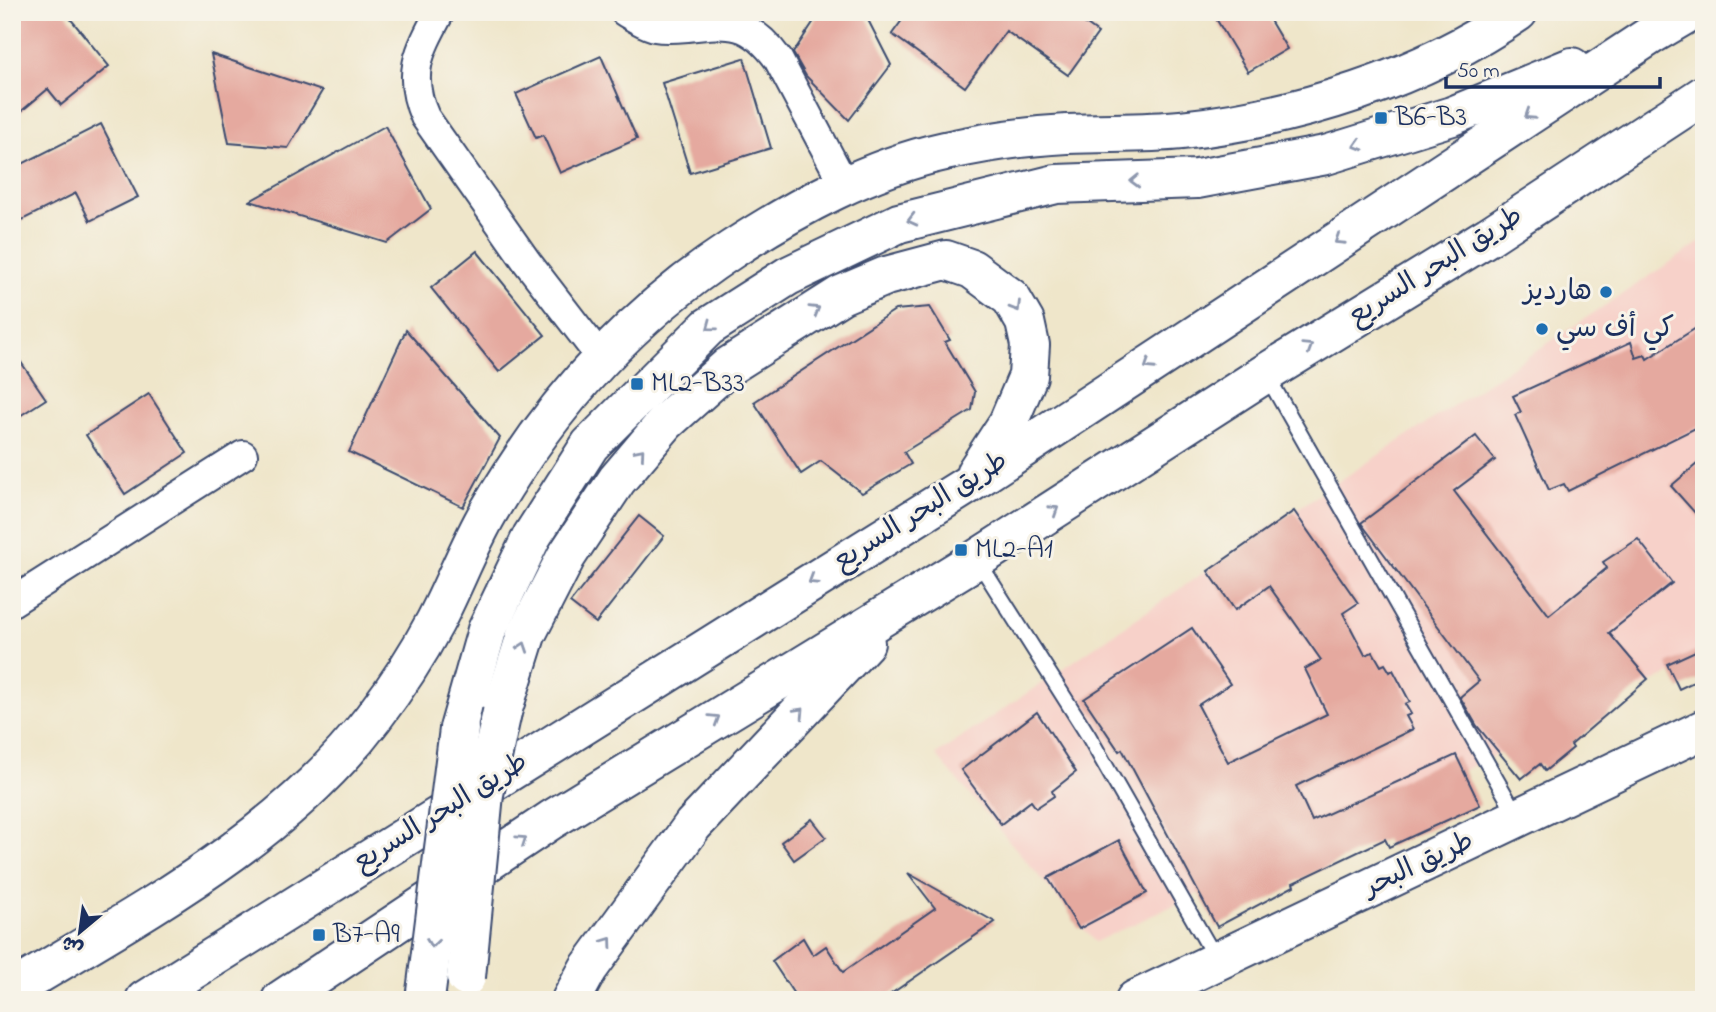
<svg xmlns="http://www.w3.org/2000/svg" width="1716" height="1012" font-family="'Indie Flower','Playpen Sans Arabic',sans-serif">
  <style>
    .built { fill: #f7d1c9 }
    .building { fill: #e5a99f }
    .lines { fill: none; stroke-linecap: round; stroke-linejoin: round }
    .lane-casing { stroke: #3b4a6e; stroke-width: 18 }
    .street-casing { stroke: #3b4a6e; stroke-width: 32 }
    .secondary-casing { stroke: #3b4a6e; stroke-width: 42 }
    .highway-casing { stroke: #3b4a6e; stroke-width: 42 }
    .lane { stroke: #fff; stroke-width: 14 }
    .street { stroke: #fff; stroke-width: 28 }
    .secondary { stroke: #fff; stroke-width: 38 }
    .highway { stroke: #fff; stroke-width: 38 }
    .highway-bridge-casing { stroke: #3b4a6e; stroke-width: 42; stroke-linecap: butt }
    .highway-bridge { stroke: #fff; stroke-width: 38 }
    .oneway { stroke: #8d97ae }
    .poi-dot { fill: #1f6fb2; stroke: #f7f3e8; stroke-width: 2.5 }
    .labels { text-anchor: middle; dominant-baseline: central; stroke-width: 6; stroke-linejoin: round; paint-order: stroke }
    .poi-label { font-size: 28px; fill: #1b2f5e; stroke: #f7f3e8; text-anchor: start }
    .street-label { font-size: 28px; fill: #1b2f5e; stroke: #f7f3e8 }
  </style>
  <rect width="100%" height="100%" fill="#f7f3e8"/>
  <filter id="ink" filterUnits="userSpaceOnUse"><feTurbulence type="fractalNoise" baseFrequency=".0143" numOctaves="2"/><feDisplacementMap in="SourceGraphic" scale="14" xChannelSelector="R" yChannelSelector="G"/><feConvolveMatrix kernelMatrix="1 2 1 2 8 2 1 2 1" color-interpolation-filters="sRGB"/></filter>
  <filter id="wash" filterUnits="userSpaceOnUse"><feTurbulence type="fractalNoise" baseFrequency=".00686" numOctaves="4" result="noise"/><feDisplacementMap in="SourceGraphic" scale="28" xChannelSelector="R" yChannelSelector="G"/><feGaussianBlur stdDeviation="1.57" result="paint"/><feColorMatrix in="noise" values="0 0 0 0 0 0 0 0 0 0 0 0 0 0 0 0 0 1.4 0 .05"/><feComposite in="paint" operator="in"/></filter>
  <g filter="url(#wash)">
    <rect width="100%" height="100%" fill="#efe6ca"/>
    <!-- built -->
    <polygon class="built" points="1704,240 1704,658 1095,942 936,755 1294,511"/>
    <g id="blocks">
      <!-- building -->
      <g class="building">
        <polygon points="22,12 65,12 109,66 61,105 48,89 12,119 12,21"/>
        <polygon points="820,12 864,12 891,65 849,120 806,76 793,53"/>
        <polygon points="908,12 1069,12 1098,33 1068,75 1006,31 965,87 892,34"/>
        <polygon points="1212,12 1265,12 1287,49 1248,72"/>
        <polygon points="211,54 322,91 288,148 229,143"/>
        <polygon points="601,56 637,139 560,173 543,135 536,138 516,94"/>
        <polygon points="744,58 771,148 690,173 662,83"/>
        <polygon points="101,124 138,197 90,221 76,193 12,225 12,169"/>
        <polygon points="385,126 431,209 387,243 250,201"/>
        <polygon points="477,251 545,335 499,372 431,288"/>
        <polygon points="930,307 950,340 945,342 975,392 972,410 904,452 911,464 862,493 821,461 801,474 754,402 895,310"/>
        <polygon points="1704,323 1704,424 1568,491 1564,484 1549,490 1515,415 1521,412 1513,396 1631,342 1636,358 1645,355 1647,359"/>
        <polygon points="406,330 500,438 463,507 349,452"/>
        <polygon points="12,349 46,399 12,421"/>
        <polygon points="149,394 187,453 125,494 86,435"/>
        <polygon points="1476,436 1495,460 1454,491 1549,615 1607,568 1603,562 1638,539 1672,583 1609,633 1648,679 1571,745 1573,748 1545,771 1540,764 1521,779 1477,726 1460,697 1479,681 1361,523"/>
        <polygon points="1704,458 1704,523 1671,486"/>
        <polygon points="1294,511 1358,603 1343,613 1365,655 1373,652 1381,666 1385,664 1390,672 1393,670 1410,702 1405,704 1411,714 1406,716 1413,729 1296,786 1312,821 1456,755 1480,805 1389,847 1385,839 1293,883 1294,886 1217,927 1122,749 1119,751 1084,699 1192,628 1230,684 1198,705 1228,762 1327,714 1305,669 1321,660 1269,586 1235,610 1208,571"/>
        <polygon points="639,516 664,536 596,623 570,603"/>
        <polygon points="1704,647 1704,677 1679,689 1667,664"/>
        <polygon points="1037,712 1076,772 1052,791 1054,796 1036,808 1031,801 1001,824 961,770"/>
        <polygon points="812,819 826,837 794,860 781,842"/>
        <polygon points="1119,840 1147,893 1079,929 1048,878"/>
        <polygon points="908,873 995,922 882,1000 798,1000 772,961 803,938 813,955 826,946 843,972 935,908"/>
      </g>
    </g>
  </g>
  <g filter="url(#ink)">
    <use href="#blocks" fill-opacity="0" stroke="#3b4a6e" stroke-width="2"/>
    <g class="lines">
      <!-- lane casing -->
      <g class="lane-casing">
        <g id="lane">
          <polyline points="1266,374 1517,816"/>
          <polyline points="978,561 1088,735 1216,959"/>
        </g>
      </g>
      <!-- street casing -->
      <g class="street-casing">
        <g id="street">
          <path d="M 440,12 C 419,51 406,74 425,117 L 527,262 L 601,358"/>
          <path d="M 625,12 C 635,18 644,24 655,27 C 665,29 677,28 687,27 C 731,22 750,21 778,59 L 845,186"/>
          <polyline points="12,602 243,455"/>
        </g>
      </g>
      <!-- secondary casing -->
      <g class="secondary-casing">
        <path id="secondary" d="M 12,990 C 139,913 282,839 373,718 C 396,688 417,656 435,622 C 454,586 468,547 489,511 C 550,406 629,317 731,250 C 797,207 868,168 945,151 C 986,142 1026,136 1067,134 C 1105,132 1143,134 1181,130 C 1296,118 1423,78 1518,12"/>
      </g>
      <!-- highway casing -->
      <g class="highway-casing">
        <g id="highway">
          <polyline points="502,712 526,635 566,557 617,480 666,422 729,366 841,295 886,276 946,260 972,269 1011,298 1025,322 1030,345 1028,376 1008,423 976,472"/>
          <polyline points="459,729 487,630 532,536 590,445 708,327 788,276 899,223 1056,184 1197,179 1326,155 1452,116 1572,67"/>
          <polyline points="145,1000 969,484 1651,35 1690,12"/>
          <polyline points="281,1000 551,820 977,559 1266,373 1489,236 1704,95"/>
          <polyline points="571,1000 588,969 693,825 865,643"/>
          <polyline points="1135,1000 1704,729"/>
        </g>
      </g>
      <!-- lane -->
      <use href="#lane" class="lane"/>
      <!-- street -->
      <use href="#street" class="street"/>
      <!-- secondary -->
      <use href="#secondary" class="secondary"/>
      <!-- highway -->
      <use href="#highway" class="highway"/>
      <!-- highway-bridge casing -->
      <g class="highway-bridge-casing">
        <g id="highway-bridge">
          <polyline points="466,977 484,794 502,712"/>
          <polyline points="425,1000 459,729"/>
        </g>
      </g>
      <!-- highway-bridge -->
      <use href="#highway-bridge" class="highway-bridge"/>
    </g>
    <!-- one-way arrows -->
    <defs><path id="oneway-chevron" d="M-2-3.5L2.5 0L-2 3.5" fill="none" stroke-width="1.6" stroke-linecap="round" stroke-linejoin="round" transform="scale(1.75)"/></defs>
    <g class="oneway">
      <use href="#oneway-chevron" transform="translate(1529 115) rotate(147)"/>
      <use href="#oneway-chevron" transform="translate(1358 145) rotate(163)"/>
      <use href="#oneway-chevron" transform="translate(1135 181) rotate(178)"/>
      <use href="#oneway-chevron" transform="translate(912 220) rotate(166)"/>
      <use href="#oneway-chevron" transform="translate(1339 240) rotate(147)"/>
      <use href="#oneway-chevron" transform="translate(1016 307) rotate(59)"/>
      <use href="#oneway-chevron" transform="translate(815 310) rotate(-31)"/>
      <use href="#oneway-chevron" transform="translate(711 326) rotate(143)"/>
      <use href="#oneway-chevron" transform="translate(1308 347) rotate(-32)"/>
      <use href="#oneway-chevron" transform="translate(1149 365) rotate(147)"/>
      <use href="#oneway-chevron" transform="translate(640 453) rotate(-49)"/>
      <use href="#oneway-chevron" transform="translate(1054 510) rotate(-33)"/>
      <use href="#oneway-chevron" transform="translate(813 580) rotate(148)"/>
      <use href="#oneway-chevron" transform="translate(523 647) rotate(-71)"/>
      <use href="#oneway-chevron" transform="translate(800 712) rotate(-47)"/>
      <use href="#oneway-chevron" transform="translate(715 719) rotate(-32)"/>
      <use href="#oneway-chevron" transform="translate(522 840) rotate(-34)"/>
      <use href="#oneway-chevron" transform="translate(608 942) rotate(-54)"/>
      <use href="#oneway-chevron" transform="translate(432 943) rotate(97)"/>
    </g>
  </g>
  <!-- markers -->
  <g class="poi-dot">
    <rect x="1374" y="111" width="14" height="14" rx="3.5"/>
    <circle cx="1606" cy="292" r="7"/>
    <circle cx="1542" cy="329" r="7"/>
    <rect x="630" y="377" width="14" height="14" rx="3.5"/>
    <rect x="954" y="543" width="14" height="14" rx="3.5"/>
    <rect x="312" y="928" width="14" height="14" rx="3.5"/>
  </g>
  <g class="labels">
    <!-- poi labels -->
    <g class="poi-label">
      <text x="1395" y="118">B6-B3</text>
      <text x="1592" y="292" text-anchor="end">هارديز</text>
      <text x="1556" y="329">كي أف سي</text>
      <text x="651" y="384">ML2-B33</text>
      <text x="975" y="550">ML2-A1</text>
      <text x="333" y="935">B7-A9</text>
    </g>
    <!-- street labels -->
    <g class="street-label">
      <text transform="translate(1436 267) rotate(-32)">طريق البحر السريع</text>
      <text transform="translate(921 512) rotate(-32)">طريق البحر السريع</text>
      <text transform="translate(441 813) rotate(-32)">طريق البحر السريع</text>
      <text transform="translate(1419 865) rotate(-25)">طريق البحر</text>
    </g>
  </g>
  <!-- margin -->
  <rect width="1716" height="1012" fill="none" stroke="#f7f3e8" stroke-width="42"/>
  <!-- north arrow -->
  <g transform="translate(80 932) rotate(209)" stroke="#f7f3e8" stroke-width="5" paint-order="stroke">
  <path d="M0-5L12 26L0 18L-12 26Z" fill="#1b2f5e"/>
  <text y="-10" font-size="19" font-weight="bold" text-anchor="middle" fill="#1b2f5e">ش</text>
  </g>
  <!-- scale -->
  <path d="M1446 77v10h214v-10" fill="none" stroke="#1b2f5e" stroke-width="3.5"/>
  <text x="1457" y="77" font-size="21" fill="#1b2f5e" stroke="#f7f3e8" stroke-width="5" paint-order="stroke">50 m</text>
</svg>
